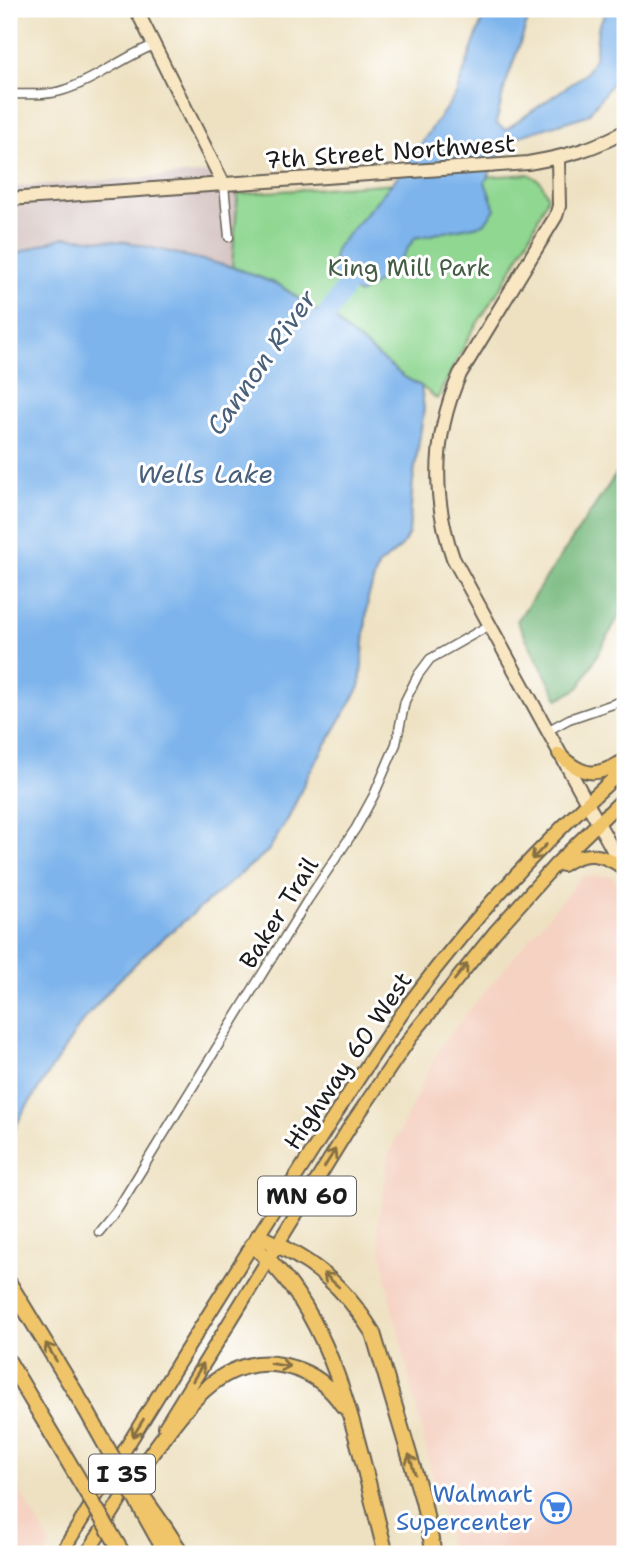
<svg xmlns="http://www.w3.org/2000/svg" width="634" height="1563" font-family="'Shantell Sans',sans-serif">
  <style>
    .built { fill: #f5d2c2 }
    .industrial { fill: #d1bfbd }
    .green { fill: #90d792; stroke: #567a57; stroke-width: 2 }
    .forest { fill: #74b87c; stroke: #486a4c; stroke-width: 2 }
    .water { fill: #7db4ec; stroke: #4c6884; stroke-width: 2 }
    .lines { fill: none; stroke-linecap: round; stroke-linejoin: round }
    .river { stroke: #7db4ec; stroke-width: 19 }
    .street-casing { stroke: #666156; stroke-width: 11 }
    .secondary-casing { stroke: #666156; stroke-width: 16 }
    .primary-casing { stroke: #666156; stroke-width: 16 }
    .highway-casing { stroke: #666156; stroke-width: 18 }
    .street { stroke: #fff; stroke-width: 8 }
    .secondary { stroke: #f9e7c3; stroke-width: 12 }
    .primary { stroke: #f0c469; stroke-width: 12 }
    .highway { stroke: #f0c469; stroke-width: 14 }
    .highway-bridge-casing { stroke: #666156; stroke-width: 18; stroke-linecap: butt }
    .highway-bridge { stroke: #f0c469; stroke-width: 14 }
    .oneway { stroke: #867042 }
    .labels { text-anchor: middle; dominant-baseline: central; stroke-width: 6; stroke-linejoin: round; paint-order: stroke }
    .shield { fill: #fff; stroke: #606060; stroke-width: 2 }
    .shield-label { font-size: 23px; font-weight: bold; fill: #1c1c1c }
    .street-label { font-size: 24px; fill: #1c1c1c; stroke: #fff }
    .park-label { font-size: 24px; fill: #455d45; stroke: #fff }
    .shop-label { font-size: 24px; fill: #366cbe; stroke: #fff; text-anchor: end }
    .water-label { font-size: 26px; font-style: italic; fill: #48607a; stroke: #fff }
  </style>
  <rect width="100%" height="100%" fill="#fff"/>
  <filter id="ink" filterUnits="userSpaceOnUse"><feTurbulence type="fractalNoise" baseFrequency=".0143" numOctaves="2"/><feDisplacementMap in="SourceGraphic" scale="14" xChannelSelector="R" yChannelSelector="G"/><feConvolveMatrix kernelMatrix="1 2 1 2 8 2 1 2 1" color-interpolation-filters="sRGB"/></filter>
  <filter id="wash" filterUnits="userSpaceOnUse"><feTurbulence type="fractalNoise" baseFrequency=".00686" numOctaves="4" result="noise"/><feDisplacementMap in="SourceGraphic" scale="28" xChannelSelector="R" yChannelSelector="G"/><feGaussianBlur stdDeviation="1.57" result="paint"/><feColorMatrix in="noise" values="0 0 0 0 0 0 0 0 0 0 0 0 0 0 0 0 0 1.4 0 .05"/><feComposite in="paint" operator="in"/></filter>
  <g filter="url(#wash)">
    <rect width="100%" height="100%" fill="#eee1c1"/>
    <!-- built -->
    <g class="built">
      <polygon points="582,876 613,876 625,898 625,1554 451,1554 390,1299 377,1229 389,1154 441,1044"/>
      <polygon points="9,1471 51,1545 45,1554 9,1554"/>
    </g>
    <!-- industrial -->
    <polygon class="industrial" points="210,173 238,194 232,267 9,323 9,187"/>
    <!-- green -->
    <polygon class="green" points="529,174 541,182 548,197 532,232 508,276 471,333 437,399 421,386 404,377 341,326 331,313 315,310 279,285 232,267 238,194"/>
    <!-- forest -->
    <polygon class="forest" points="625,461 625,605 579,688 558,699 517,621"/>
    <!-- water -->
    <g class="water">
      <polygon points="486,9 532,9 505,86 496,123 505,130 585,74 595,58 598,28 607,9 625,9 625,66 588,115 507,140 485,182 495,209 484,224 415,238 390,274 359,294 331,277 336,248 399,175 456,94"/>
      <polygon points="64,237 128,242 232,267 279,285 315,310 331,313 341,326 404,377 421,386 424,409 413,481 409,533 402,546 378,566 368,598 360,687 309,773 289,817 268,851 147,952 112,987 82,1022 22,1114 9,1141 9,256"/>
    </g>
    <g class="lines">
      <!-- river -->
      <polyline class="river" points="315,334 347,285 365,266"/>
    </g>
  </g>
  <g filter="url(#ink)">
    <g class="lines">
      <!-- street casing -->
      <g class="street-casing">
        <g id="street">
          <path d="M 9,94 C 27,94 46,96 64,90 C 96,80 123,57 154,45"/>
          <polyline points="224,185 229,237"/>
          <polyline points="547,731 569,719 625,700"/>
          <polyline points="99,1232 117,1210 307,901 356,828 374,795 396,744 405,701 418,675 430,659 488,626"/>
        </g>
      </g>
      <!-- secondary casing -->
      <g class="secondary-casing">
        <g id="secondary">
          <polyline points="136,9 224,185"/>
          <path d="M 558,158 L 559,206 L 556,216 L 460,374 C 433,435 431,495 453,558 L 625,872"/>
          <path d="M 9,199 L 528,163 C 563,157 595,149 625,131"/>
        </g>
      </g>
      <!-- primary casing -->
      <g class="primary-casing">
        <g id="primary">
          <path d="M 559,754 C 584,778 596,777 625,760"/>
          <path d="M 563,865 C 585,850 601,853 622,867"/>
          <polyline points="165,1427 349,1128 413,1034 495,932 555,865 625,797"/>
          <path d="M 61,1554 C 134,1434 208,1314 284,1195 C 326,1131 366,1063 411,1001 C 474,916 547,838 625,768"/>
          <polyline points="87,1554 132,1481"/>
        </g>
      </g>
      <!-- highway casing -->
      <g class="highway-casing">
        <g id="highway">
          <path d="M 258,1236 C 311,1259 343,1284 373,1333 L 423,1501 L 434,1554"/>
          <path d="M 252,1245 C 338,1312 359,1454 386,1554"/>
          <polyline points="9,1283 86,1410"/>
          <polyline points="9,1362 62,1451"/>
          <path d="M 137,1473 C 176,1423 217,1344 293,1368 C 314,1374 331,1388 343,1406"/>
          <polyline points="165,1528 182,1554"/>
          <polyline points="157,1537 167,1554"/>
          <polyline points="88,1554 89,1551"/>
        </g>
      </g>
      <!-- street -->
      <use href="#street" class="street"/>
      <!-- secondary -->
      <use href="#secondary" class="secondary"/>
      <!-- primary -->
      <use href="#primary" class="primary"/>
      <!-- highway -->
      <use href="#highway" class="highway"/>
      <!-- highway-bridge casing -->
      <g class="highway-bridge-casing">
        <g id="highway-bridge">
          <polyline points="86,1410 157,1537"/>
          <polyline points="62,1451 123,1554"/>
          <polyline points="144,1498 165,1528"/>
        </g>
      </g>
      <!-- highway-bridge -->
      <use href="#highway-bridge" class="highway-bridge"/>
    </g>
    <!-- one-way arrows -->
    <defs><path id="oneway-shaft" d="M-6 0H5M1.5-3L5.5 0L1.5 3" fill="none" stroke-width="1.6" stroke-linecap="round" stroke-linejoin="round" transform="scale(1.75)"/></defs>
    <g class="oneway">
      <use href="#oneway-shaft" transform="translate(539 852) rotate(134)"/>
      <use href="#oneway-shaft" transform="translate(461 972) rotate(-51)"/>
      <use href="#oneway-shaft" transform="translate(330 1158) rotate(-58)"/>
      <use href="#oneway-shaft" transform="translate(331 1280) rotate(-138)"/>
      <use href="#oneway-shaft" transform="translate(51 1352) rotate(-121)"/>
      <use href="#oneway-shaft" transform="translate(280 1365) rotate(9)"/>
      <use href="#oneway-shaft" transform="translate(198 1372) rotate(-59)"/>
      <use href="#oneway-shaft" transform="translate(138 1428) rotate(122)"/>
      <use href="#oneway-shaft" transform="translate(412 1464) rotate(-107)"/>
    </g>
  </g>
  <!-- icons -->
  <defs>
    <g id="supermarket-ring" transform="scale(1.575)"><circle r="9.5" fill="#fff" stroke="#3f7fe0" stroke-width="1.5"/><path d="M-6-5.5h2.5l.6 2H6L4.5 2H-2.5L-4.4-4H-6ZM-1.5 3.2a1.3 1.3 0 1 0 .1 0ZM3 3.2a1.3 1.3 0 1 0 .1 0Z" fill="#3f7fe0"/></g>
  </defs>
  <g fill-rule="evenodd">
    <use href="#supermarket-ring" x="556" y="1508"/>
  </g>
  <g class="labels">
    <!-- shield labels -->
    <g class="shield">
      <rect x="258" y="1176.5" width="98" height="39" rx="5"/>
      <rect x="89" y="1454.5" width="66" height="39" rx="5"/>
    </g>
    <g class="shield-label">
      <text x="307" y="1196">MN 60</text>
      <text x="122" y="1474">I 35</text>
    </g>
    <!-- street labels -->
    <g class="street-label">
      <text transform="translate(390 152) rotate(-4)">7th Street Northwest</text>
      <text transform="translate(279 913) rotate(-58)">Baker Trail</text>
      <text transform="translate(348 1061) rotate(-56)">Highway 60 West</text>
    </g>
    <!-- park labels -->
    <g class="park-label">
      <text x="409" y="268">King Mill Park</text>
    </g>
    <!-- shop labels -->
    <g class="shop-label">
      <text x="533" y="1494">Walmart<tspan x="533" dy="28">Supercenter</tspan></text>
    </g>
    <!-- water labels -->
    <g class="water-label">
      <text transform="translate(261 362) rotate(-55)">Cannon River</text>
      <text x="205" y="473">Wells Lake</text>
    </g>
  </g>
  <!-- margin -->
  <rect width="634" height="1563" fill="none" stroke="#fff" stroke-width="35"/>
</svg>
